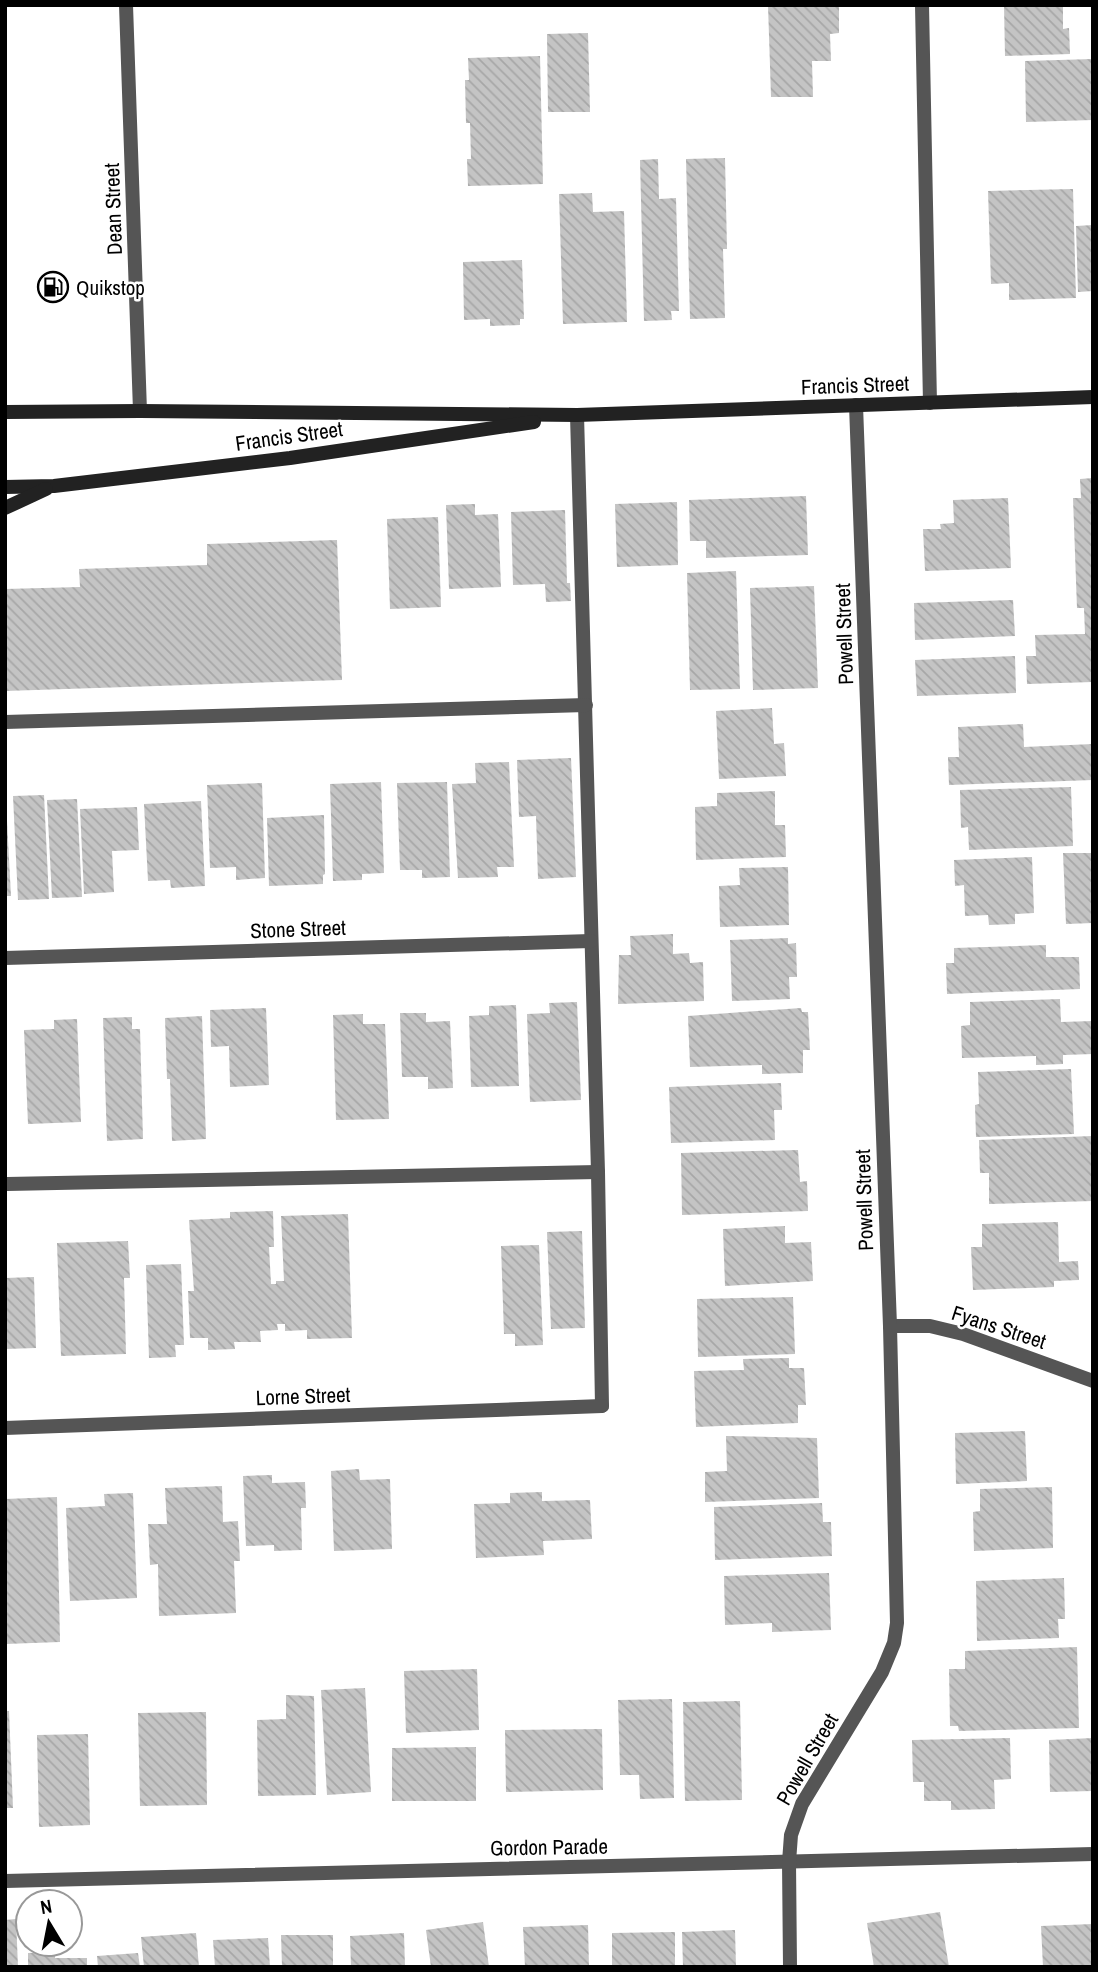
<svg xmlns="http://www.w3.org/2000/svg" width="1098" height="1972" font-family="'Archivo Narrow',sans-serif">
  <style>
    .building { fill: url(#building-back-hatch) }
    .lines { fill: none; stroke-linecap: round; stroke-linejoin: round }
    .lane { stroke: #555; stroke-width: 14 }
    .street { stroke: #555; stroke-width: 14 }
    .secondary { stroke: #222; stroke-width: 14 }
    .labels { text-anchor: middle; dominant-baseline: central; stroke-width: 5; stroke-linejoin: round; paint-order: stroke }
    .street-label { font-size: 21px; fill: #000; stroke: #fff }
    .poi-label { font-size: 21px; fill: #000; stroke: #fff; text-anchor: start }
  </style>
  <defs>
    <pattern id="building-back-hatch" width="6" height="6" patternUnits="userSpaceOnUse" patternTransform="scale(1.75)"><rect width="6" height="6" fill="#c4c4c4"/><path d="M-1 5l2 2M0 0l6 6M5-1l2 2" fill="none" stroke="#a7a7a7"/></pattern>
  </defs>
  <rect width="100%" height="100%" fill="#fff"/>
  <!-- building -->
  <g class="building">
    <polygon points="768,5 839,5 839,33 830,34 831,61 812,61 813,97 771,97"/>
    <polygon points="1004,5 1063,5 1063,29 1069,28 1070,54 1005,56"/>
    <polygon points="588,33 590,112 548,112 547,34"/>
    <polygon points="540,56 543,184 468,186 467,159 471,159 470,123 466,123 465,80 469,80 468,58"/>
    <polygon points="1093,59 1093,120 1026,122 1025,61"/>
    <polygon points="725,158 727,249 723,249 725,318 690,319 686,159"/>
    <polygon points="658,159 659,199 676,198 679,311 671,311 672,320 644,321 640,160"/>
    <polygon points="1073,189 1076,298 1009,300 1009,283 991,284 988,191"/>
    <polygon points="592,193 593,212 624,211 627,322 563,324 559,194"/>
    <polygon points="1093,225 1093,291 1078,292 1076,226"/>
    <polygon points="522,260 524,319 520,319 520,325 490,326 490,319 464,320 463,262"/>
    <polygon points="1093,478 1093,682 1027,684 1026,656 1036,656 1035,635 1085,634 1084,608 1077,608 1073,498 1081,498 1080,479"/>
    <polygon points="806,496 808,555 706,558 706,541 690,541 689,500"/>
    <polygon points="1008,498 1011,568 925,571 923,529 941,529 940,524 954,523 953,500"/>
    <polygon points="677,502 678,565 617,567 615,504"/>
    <polygon points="475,504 475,515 498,514 501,587 449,589 446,505"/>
    <polygon points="565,510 567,583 570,583 571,601 546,602 545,584 513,585 511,512"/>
    <polygon points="438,517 441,607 390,609 387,519"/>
    <polygon points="337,540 342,680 5,691 5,589 80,587 79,569 207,565 207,544"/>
    <polygon points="736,571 740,689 690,690 687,573"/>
    <polygon points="814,586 818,688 753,690 750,588"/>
    <polygon points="1013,600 1015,636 915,640 914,603"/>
    <polygon points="1015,656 1016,693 917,696 915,660"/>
    <polygon points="772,708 774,744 784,743 786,776 719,779 716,711"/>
    <polygon points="1023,724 1024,747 1093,744 1093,780 949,785 948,757 959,757 958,727"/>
    <polygon points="571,758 576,877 538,879 536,816 519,817 517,760"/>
    <polygon points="509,762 514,867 497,867 498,877 458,878 452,784 476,783 475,763"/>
    <polygon points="381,782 384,873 362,874 362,880 333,881 330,784"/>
    <polygon points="447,782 450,877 422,878 422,870 400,870 397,783"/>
    <polygon points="262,783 265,878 236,880 236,867 210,868 207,785"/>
    <polygon points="1071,787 1073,846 969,850 968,827 961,828 960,790"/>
    <polygon points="775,791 775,825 785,825 786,857 696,860 695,807 717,806 717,793"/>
    <polygon points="44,795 49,899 18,900 13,796"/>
    <polygon points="77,799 82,897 52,898 47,800"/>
    <polygon points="201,801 205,886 171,888 170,880 148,881 144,804"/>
    <polygon points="137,807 139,850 112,851 114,892 84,894 80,809"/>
    <polygon points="324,815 325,874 323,875 323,884 269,886 267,818"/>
    <polygon points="5,821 7,821 11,896 5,896"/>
    <polygon points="1063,853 1093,853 1093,923 1066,924"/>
    <polygon points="1032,857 1034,913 1015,914 1015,924 989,925 988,915 965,916 964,885 955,886 954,860"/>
    <polygon points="788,867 789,925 720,927 719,886 740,885 739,868"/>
    <polygon points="673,934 673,954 689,953 690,963 703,962 704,1001 618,1004 619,955 631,955 630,936"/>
    <polygon points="788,938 788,944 796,943 797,977 789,977 790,999 732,1001 730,940"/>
    <polygon points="1046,945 1046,957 1079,957 1080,989 947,994 946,963 954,963 954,948"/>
    <polygon points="1060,999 1061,1022 1093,1021 1093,1054 1063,1055 1063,1064 1036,1065 1036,1056 962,1058 961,1026 970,1025 970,1002"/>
    <polygon points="577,1002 581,1100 530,1102 527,1014 550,1013 549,1003"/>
    <polygon points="516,1005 519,1086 471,1087 469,1016 489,1015 489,1006"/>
    <polygon points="266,1008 269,1085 230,1087 229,1046 211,1047 210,1010"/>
    <polygon points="801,1008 802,1012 808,1012 810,1050 803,1050 803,1073 762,1074 762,1065 690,1067 688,1016"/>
    <polygon points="400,1013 426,1013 426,1022 450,1021 453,1088 428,1089 428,1077 402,1077"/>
    <polygon points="363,1014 363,1024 385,1024 389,1119 336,1120 333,1015"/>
    <polygon points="202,1016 206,1139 172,1141 170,1079 167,1079 165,1018"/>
    <polygon points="132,1017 132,1029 140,1029 143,1139 107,1141 103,1018"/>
    <polygon points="77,1019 81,1122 28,1124 24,1030 54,1029 54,1020"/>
    <polygon points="1071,1069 1074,1134 976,1137 975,1105 979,1104 978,1072"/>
    <polygon points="781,1083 782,1110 774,1110 775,1140 671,1143 669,1087"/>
    <polygon points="1093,1136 1093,1201 989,1204 989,1173 980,1173 979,1140"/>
    <polygon points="798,1150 800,1182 807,1181 808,1211 682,1215 681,1153"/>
    <polygon points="273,1211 274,1247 269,1247 271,1284 276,1284 276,1281 284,1281 281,1216 348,1214 352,1338 307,1339 307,1330 285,1331 285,1324 277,1324 278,1330 260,1331 261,1342 234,1342 235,1349 208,1350 208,1338 190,1338 188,1291 194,1291 189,1220 230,1218 230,1212"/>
    <polygon points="1058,1222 1059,1262 1078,1261 1079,1280 1054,1281 1054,1287 973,1290 971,1247 982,1247 982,1224"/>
    <polygon points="785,1226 785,1243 811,1242 813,1281 725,1286 723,1229"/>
    <polygon points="582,1231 585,1328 551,1329 547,1232"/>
    <polygon points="128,1241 130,1278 124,1278 126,1354 61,1356 57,1243"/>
    <polygon points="539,1245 543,1345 515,1346 515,1334 504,1334 501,1246"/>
    <polygon points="181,1264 184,1345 175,1345 176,1357 149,1358 146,1265"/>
    <polygon points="34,1277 36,1348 5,1349 5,1278"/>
    <polygon points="793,1297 795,1354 698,1357 697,1299"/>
    <polygon points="789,1358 789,1368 804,1368 806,1405 798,1405 798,1423 696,1427 694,1371 744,1370 743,1359"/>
    <polygon points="1025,1431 1027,1481 956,1484 955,1433"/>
    <polygon points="726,1436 817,1438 819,1498 705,1502 705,1472 727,1471"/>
    <polygon points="359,1469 360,1480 390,1479 392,1549 334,1551 331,1471"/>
    <polygon points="272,1475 272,1483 305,1482 306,1508 301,1508 302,1550 274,1551 274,1545 246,1546 243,1476"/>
    <polygon points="222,1486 223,1522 238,1521 240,1561 234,1561 236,1613 159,1616 158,1564 150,1565 148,1524 167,1524 165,1488"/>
    <polygon points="1052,1487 1053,1548 974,1551 973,1512 980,1511 980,1489"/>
    <polygon points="542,1492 542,1501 590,1500 592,1539 543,1541 544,1555 476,1558 474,1504 510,1503 510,1493"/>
    <polygon points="133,1493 137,1598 70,1601 66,1508 105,1506 104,1494"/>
    <polygon points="57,1497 60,1642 5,1644 5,1499"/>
    <polygon points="822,1503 823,1522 831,1522 832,1556 715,1560 714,1507"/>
    <polygon points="829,1573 831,1630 772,1632 772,1623 725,1625 724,1576"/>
    <polygon points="1064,1578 1065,1619 1058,1619 1059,1638 977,1641 976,1581"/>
    <polygon points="1077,1647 1079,1728 959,1731 958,1726 950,1726 949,1669 965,1669 965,1651"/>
    <polygon points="477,1669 479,1730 406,1733 404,1671"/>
    <polygon points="365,1688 371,1792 327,1795 321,1690"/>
    <polygon points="286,1695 314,1696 316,1795 258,1796 257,1720 286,1719"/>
    <polygon points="672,1699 674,1798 640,1799 639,1775 620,1775 618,1700"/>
    <polygon points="740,1701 742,1800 685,1801 683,1702"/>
    <polygon points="5,1711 9,1711 13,1808 5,1808"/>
    <polygon points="206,1712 207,1805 140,1806 138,1713"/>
    <polygon points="602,1729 603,1790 506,1792 505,1730"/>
    <polygon points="88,1734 90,1825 39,1827 37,1735"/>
    <polygon points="1010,1738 1011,1779 994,1780 995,1809 951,1810 951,1801 924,1801 924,1782 913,1782 912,1740"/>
    <polygon points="1093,1738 1093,1791 1050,1792 1049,1740"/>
    <polygon points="476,1747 476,1801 392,1801 392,1748"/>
    <polygon points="940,1912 949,1967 874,1967 867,1923"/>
    <polygon points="16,1919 18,1967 5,1967 5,1920"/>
    <polygon points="483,1922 489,1967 431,1967 426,1930"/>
    <polygon points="1093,1924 1093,1967 1043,1967 1041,1926"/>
    <polygon points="588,1925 589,1967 525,1967 523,1927"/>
    <polygon points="735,1930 736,1967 683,1967 682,1932"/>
    <polygon points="675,1932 675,1967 612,1967 612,1933"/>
    <polygon points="196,1933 199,1967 144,1967 141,1937"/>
    <polygon points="404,1933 405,1967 351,1967 350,1936"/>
    <polygon points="281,1935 333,1935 333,1967 282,1967"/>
    <polygon points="268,1938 270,1967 215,1967 213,1940"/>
    <polygon points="55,1952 55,1958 87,1958 87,1967 28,1967 28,1953"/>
    <polygon points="138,1953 140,1967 98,1967 97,1956"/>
  </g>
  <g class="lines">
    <!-- lane -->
    <g class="lane">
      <polyline points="577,415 598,1172 602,1406"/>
      <polyline points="5,722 586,705"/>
      <polyline points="7,1184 598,1172"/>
    </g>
    <!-- street -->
    <g class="street">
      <polyline points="126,5 140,411"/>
      <polyline points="922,5 930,403"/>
      <polyline points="5,958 591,941"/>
      <polyline points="890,1326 930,1326 963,1334 1093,1381"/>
      <polyline points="5,1428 602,1406"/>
      <polyline points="5,1881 1093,1854"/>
      <polyline points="790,1967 789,1862 791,1835 802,1804 882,1672 894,1643 897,1623 890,1326 856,405"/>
    </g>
    <!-- secondary -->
    <g class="secondary">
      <polyline points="5,412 140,411 577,415 1093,397"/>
      <polyline points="5,487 54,486 290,458 534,422"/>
      <polyline points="5,508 46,489"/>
    </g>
  </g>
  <!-- icons -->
  <defs>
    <g id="fuel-ring" transform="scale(1.575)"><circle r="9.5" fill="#fff" stroke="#000" stroke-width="1.5"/><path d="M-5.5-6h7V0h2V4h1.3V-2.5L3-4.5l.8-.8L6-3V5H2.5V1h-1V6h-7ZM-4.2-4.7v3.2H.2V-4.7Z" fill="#000"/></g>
  </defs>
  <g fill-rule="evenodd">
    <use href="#fuel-ring" x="53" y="287"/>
  </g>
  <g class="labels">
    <!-- street labels -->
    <g class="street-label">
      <text transform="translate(113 209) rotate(-92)">Dean Street</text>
      <text transform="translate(855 385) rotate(-2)">Francis Street</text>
      <text transform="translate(289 436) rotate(-8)">Francis Street</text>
      <text transform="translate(844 634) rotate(-92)">Powell Street</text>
      <text transform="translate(298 929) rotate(-2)">Stone Street</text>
      <text transform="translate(864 1200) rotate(-92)">Powell Street</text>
      <text transform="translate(999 1327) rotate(18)">Fyans Street</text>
      <text transform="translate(303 1396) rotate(-2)">Lorne Street</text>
      <text transform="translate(807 1759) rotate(-60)">Powell Street</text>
      <text transform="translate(549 1847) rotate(-1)">Gordon Parade</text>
    </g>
    <!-- poi labels -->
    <g class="poi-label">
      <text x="76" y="287">Quikstop</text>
    </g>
  </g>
  <!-- border -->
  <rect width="1098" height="1972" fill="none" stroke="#000000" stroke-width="14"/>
  <!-- north arrow -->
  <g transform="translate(49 1923) rotate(350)"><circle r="33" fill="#ffffff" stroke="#999999" stroke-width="2"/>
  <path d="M0-5L12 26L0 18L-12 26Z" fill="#000000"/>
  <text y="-10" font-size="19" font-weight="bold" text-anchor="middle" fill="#000000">N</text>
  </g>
</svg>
